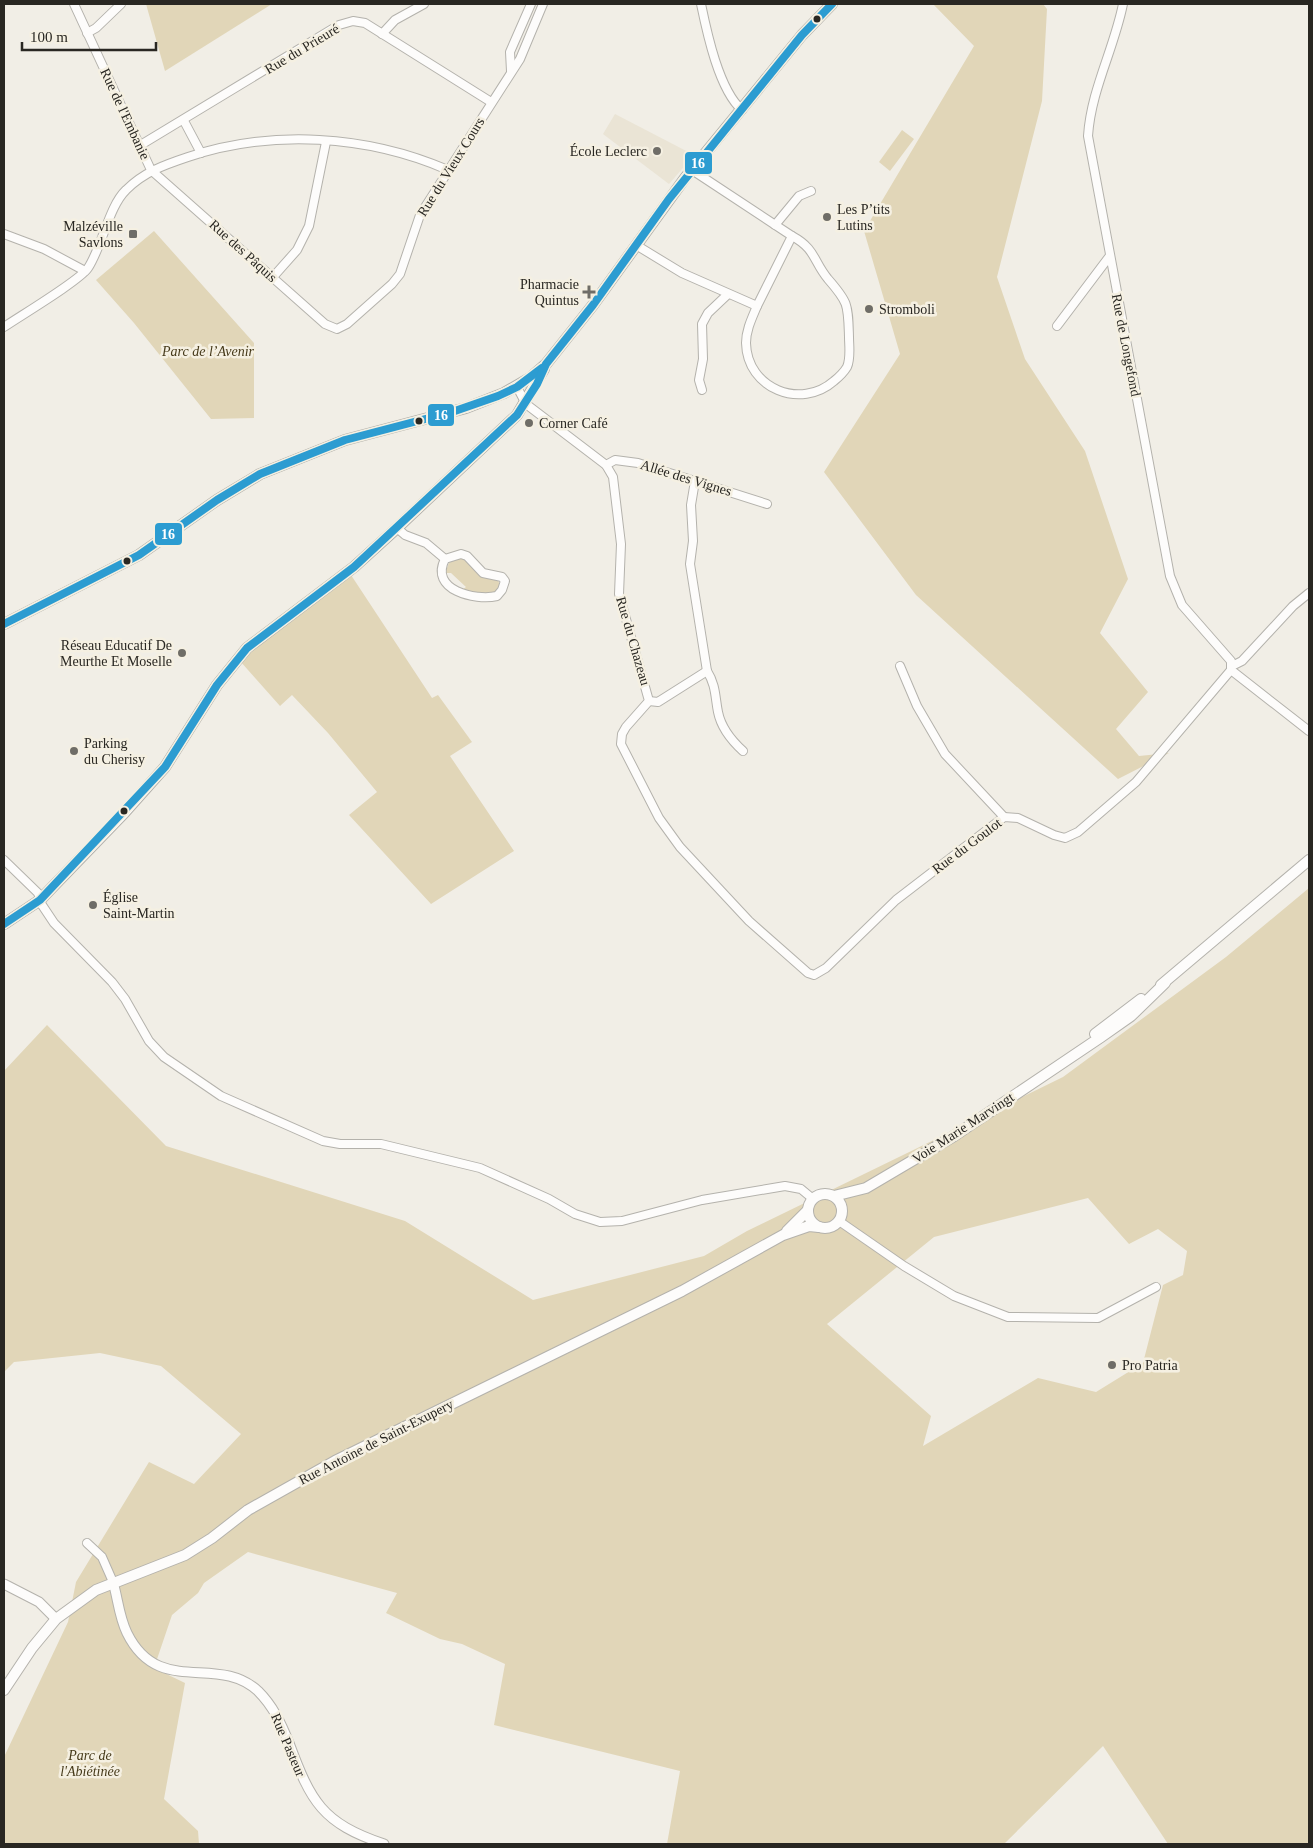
<svg xmlns="http://www.w3.org/2000/svg" width="1313" height="1848" font-family="'Times New Roman',serif">
  <style>
    .built { fill: #eae4d5 }
    .green { fill: #e1d6b8; fill-rule: evenodd }
    .lines { fill: none; stroke-linecap: round; stroke-linejoin: round }
    .minor-casing { stroke: #b4b2ac; stroke-width: 10 }
    .tertiary-casing { stroke: #b4b2ac; stroke-width: 11 }
    .secondary-casing { stroke: #b4b2ac; stroke-width: 12 }
    .minor { stroke: #fdfcfb; stroke-width: 8 }
    .tertiary { stroke: #fdfcfb; stroke-width: 9 }
    .secondary { stroke: #fdfcfb; stroke-width: 10 }
    .bus-1-casing { stroke: #f5f0e2; stroke-width: 11 }
    .bus-1 { stroke: #2c9cd1; stroke-width: 8 }
    .bus-dot { fill: #292722; stroke: #f5f0e2; stroke-width: 2 }
    .poi-dot { fill: #6f6d67; stroke: #f5f0e2; stroke-width: 2 }
    .labels { text-anchor: middle; dominant-baseline: central; stroke-width: 5; stroke-linejoin: round; paint-order: stroke }
    .street-label { font-size: 14px; fill: #292722; stroke: #f5f0e2 }
    .poi-label { font-size: 14px; fill: #292722; stroke: #f5f0e2; text-anchor: start }
    .park-label { font-size: 14px; font-style: italic; fill: #463a1a; stroke: #f5f0e2 }
    .line-badge { stroke: #f5f0e2; stroke-width: 2 }
    .badge-label { font-size: 14px; text-anchor: middle; font-weight: bold; fill: #fff }
  </style>
  <rect width="100%" height="100%" fill="#f1eee6"/>
  <!-- built -->
  <polygon class="built" points="615,114 694,155 669,184 603,134"/>
  <!-- green -->
  <g class="green">
    <polygon points="146,4 272,4 165,71"/>
    <polygon points="933,4 1043,4 1047,9 1042,101 997,277 1025,359 1085,451 1128,579 1100,633 1148,692 1116,729 1139,756 1169,753 1118,779 916,595 824,472 900,354 864,231 974,46"/>
    <polygon points="902,130 914,139 890,171 879,162"/>
    <polygon points="154,231 254,343 254,418 211,419 134,323 96,280"/>
    <path d="M 458,557 L 469,561 L 479,575 L 498,580 L 500,586 C 491,600 475,593 461,591 L 466,587 L 451,573 L 445,573 L 449,563 Z"/>
    <polygon points="351,575 432,698 438,695 472,742 450,756 514,851 431,904 349,815 377,792 328,733 292,695 280,706 240,661 254,647"/>
    <path d="M 1309,888 L 1309,1844 L 1168,1844 L 1103,1746 L 1004,1844 L 667,1844 L 680,1771 L 494,1725 L 505,1664 L 462,1644 L 440,1639 L 386,1613 L 397,1593 L 248,1552 L 204,1583 L 198,1593 L 172,1615 L 154,1668 L 185,1683 L 164,1799 L 198,1831 L 199,1844 L 4,1844 L 4,1757 L 68,1622 L 76,1582 L 149,1462 L 194,1484 L 241,1434 L 161,1366 L 100,1353 L 14,1362 L 4,1372 L 4,1071 L 47,1025 L 166,1146 L 405,1221 L 533,1300 L 704,1256 L 747,1231 L 1063,1077 L 1226,957 ZM 1088,1198 L 1129,1244 L 1158,1229 L 1187,1251 L 1183,1275 L 1163,1285 L 1143,1363 L 1096,1392 L 1038,1378 L 923,1446 L 931,1416 L 827,1324 L 934,1237 Z"/>
  </g>
  <g class="lines">
    <!-- minor casing -->
    <g class="minor-casing">
      <g id="minor">
        <polyline points="74,4 151,170 325,324 337,329 347,324 392,284 400,274 420,215 520,59 543,4"/>
        <path d="M 701,4 C 707,33 719,90 742,110"/>
        <path d="M 1123,4 C 1114,49 1091,90 1088,136 L 1170,576 L 1182,605 L 1231,661 L 1231,670"/>
        <polyline points="87,33 96,28 121,4"/>
        <polyline points="382,34 395,20 424,4"/>
        <polyline points="511,71 510,52 531,4"/>
        <polyline points="184,121 201,153"/>
        <polyline points="139,146 339,25 353,21 365,23 491,102"/>
        <polyline points="775,225 799,196 811,191"/>
        <polyline points="4,234 44,249 85,271"/>
        <polyline points="636,245 682,273 757,306 792,236 692,170"/>
        <polyline points="273,277 297,250 309,226 326,142"/>
        <path d="M 757,306 C 752,318 746,330 746,343 C 747,389 801,410 834,381 C 839,377 844,372 847,367 C 851,358 849,346 849,337 C 848,305 849,303 828,279 C 813,261 816,249 792,236"/>
        <polyline points="1057,326 1109,257"/>
        <path d="M 4,327 C 20,316 79,281 88,268 C 102,247 109,206 126,190 C 144,172 164,165 188,157 C 272,129 367,135 448,170"/>
        <polyline points="517,387 526,404 606,465 613,477 621,544 619,594 649,701 626,727 622,734 621,744 659,818 680,847 749,921 808,973 814,975 826,968 896,900 1004,817 1018,818 1054,835 1065,838 1078,832 1136,782 1231,670"/>
        <polyline points="702,390 699,380 703,359 702,324 708,313 727,295"/>
        <polyline points="606,465 615,460 638,463 767,504"/>
        <path d="M 695,481 L 691,505 L 693,541 L 690,564 L 707,671 C 716,685 715,697 718,712 C 721,727 732,741 743,751"/>
        <polyline points="397,528 405,535 426,543 445,559"/>
        <path d="M 461,554 L 467,556 L 483,573 L 502,577 L 505,581 L 502,590 L 497,596 C 475,601 429,590 445,559 Z"/>
        <polyline points="900,666 917,706 945,754 1004,817"/>
        <polyline points="1232,666 1242,661 1293,606 1309,593"/>
        <polyline points="1231,670 1309,731"/>
        <polyline points="649,701 658,702 707,671"/>
        <polyline points="4,860 38,893 42,905 54,923 112,982 125,999 149,1041 164,1057 221,1096 323,1141 340,1144 381,1144 480,1168 549,1199 575,1214 600,1222 622,1221 702,1200 785,1186 801,1189 813,1199"/>
        <polyline points="839,1221 904,1266 954,1296 1008,1317 1098,1318 1156,1287"/>
        <polyline points="87,1543 102,1557 113,1582"/>
      </g>
    </g>
    <!-- tertiary casing -->
    <g class="tertiary-casing">
      <g id="tertiary">
        <path d="M 113,1582 C 118,1599 119,1617 127,1633 C 159,1698 217,1653 258,1691 C 273,1706 281,1723 289,1743 C 311,1802 322,1823 384,1844"/>
        <polyline points="4,1584 39,1602 56,1619"/>
      </g>
    </g>
    <!-- secondary casing -->
    <g class="secondary-casing">
      <g id="secondary">
        <polyline points="4,624 139,555 217,500 260,474 345,440 466,408 504,393 530,378 546,364 593,305 685,178 802,35 832,4"/>
        <polyline points="4,924 40,900 125,812 165,767 217,685 247,648 354,567 397,528 517,415 544,369"/>
        <polyline points="1161,985 1309,860"/>
        <polyline points="1095,1034 1141,999"/>
        <circle cx="825" cy="1211" r="17"/>
        <polyline points="834,1196 866,1188 954,1136 1101,1037 1131,1016 1165,983"/>
        <polyline points="787,1231 808,1210"/>
        <polyline points="4,1690 32,1648 56,1619 96,1590 185,1555 212,1538 248,1510 335,1461 682,1291 783,1235 809,1226 819,1227"/>
      </g>
    </g>
    <!-- minor -->
    <use href="#minor" class="minor"/>
    <!-- tertiary -->
    <use href="#tertiary" class="tertiary"/>
    <!-- secondary -->
    <use href="#secondary" class="secondary"/>
    <!-- bus-1 casing -->
    <g class="bus-1-casing">
      <g id="bus-1">
        <polyline points="4,624 139,555 217,500 260,474 345,440 452,412 498,396 517,387 542,368"/>
        <polyline points="4,924 40,900 165,767 217,685 247,648 354,567 517,415 537,384 546,364 593,305 669,199 802,35 832,4"/>
      </g>
    </g>
    <!-- bus-1 -->
    <use href="#bus-1" class="bus-1"/>
  </g>
  <!-- markers -->
  <g class="bus-dot">
    <circle cx="817" cy="19" r="4.5"/>
    <circle cx="419" cy="421" r="4.5"/>
    <circle cx="127" cy="561" r="4.5"/>
    <circle cx="124" cy="811" r="4.5"/>
  </g>
  <g class="poi-dot">
    <circle cx="657" cy="151" r="5"/>
    <circle cx="827" cy="217" r="5"/>
    <rect x="128" y="229" width="10" height="10" rx="2.5"/>
    <path d="M586.5 284.5h5v5h5v5h-5v5h-5v-5h-5v-5h5z"/>
    <circle cx="869" cy="309" r="5"/>
    <circle cx="529" cy="423" r="5"/>
    <circle cx="182" cy="653" r="5"/>
    <circle cx="74" cy="751" r="5"/>
    <circle cx="93" cy="905" r="5"/>
    <circle cx="1112" cy="1365" r="5"/>
  </g>
  <g class="labels">
    <!-- street labels -->
    <g class="street-label">
      <text transform="translate(302 49) rotate(-31)">Rue du Prieuré</text>
      <text transform="translate(125 114) rotate(65)">Rue de l'Embanie</text>
      <text transform="translate(451 167) rotate(-58)">Rue du Vieux Cours</text>
      <text transform="translate(243 251) rotate(42)">Rue des Pâquis</text>
      <text transform="translate(1126 345) rotate(79)">Rue de Longefond</text>
      <text transform="translate(686 478) rotate(17)">Allée des Vignes</text>
      <text transform="translate(633 641) rotate(74)">Rue du Chazeau</text>
      <text transform="translate(967 846) rotate(-37)">Rue du Goulot</text>
      <text transform="translate(963 1128) rotate(-33)">Voie Marie Marvingt</text>
      <text transform="translate(376 1442) rotate(-27)">Rue Antoine de Saint-Exupery</text>
      <text transform="translate(288 1745) rotate(67)">Rue Pasteur</text>
    </g>
    <!-- poi labels -->
    <g class="poi-label">
      <text x="647" y="151" text-anchor="end">École Leclerc</text>
      <text x="837" y="209">Les P’tits<tspan x="837" dy="16">Lutins</tspan></text>
      <text x="123" y="226" text-anchor="end">Malzéville<tspan x="123" dy="16">Savlons</tspan></text>
      <text x="579" y="284" text-anchor="end">Pharmacie<tspan x="579" dy="16">Quintus</tspan></text>
      <text x="879" y="309">Stromboli</text>
      <text x="539" y="423">Corner Café</text>
      <text x="172" y="645" text-anchor="end">Réseau Educatif De<tspan x="172" dy="16">Meurthe Et Moselle</tspan></text>
      <text x="84" y="743">Parking<tspan x="84" dy="16">du Cherisy</tspan></text>
      <text x="103" y="897">Église<tspan x="103" dy="16">Saint-Martin</tspan></text>
      <text x="1122" y="1365">Pro Patria</text>
    </g>
    <!-- park labels -->
    <g class="park-label">
      <text x="208" y="351">Parc de l’Avenir</text>
      <text x="90" y="1755">Parc de<tspan x="90" dy="16">l'Abiétinée</tspan></text>
    </g>
  </g>
  <g class="line-badge">
    <rect x="684" y="151" width="29" height="24" rx="5" fill="#2c9cd1"/>
    <rect x="427" y="403" width="28" height="24" rx="5" fill="#2c9cd1"/>
    <rect x="154" y="522" width="29" height="24" rx="5" fill="#2c9cd1"/>
  </g>
  <g class="badge-label">
    <text x="698" y="168">16</text>
    <text x="441" y="420">16</text>
    <text x="168" y="539">16</text>
  </g>
  <!-- border -->
  <rect width="1313" height="1848" fill="none" stroke="#292722" stroke-width="10"/>
  <!-- scale -->
  <path d="M22 42v8h134v-8" fill="none" stroke="#292722" stroke-width="2.5"/>
  <text x="30" y="42" font-size="15" fill="#292722" stroke="#f5f0e2" stroke-width="4" paint-order="stroke">100 m</text>
</svg>
